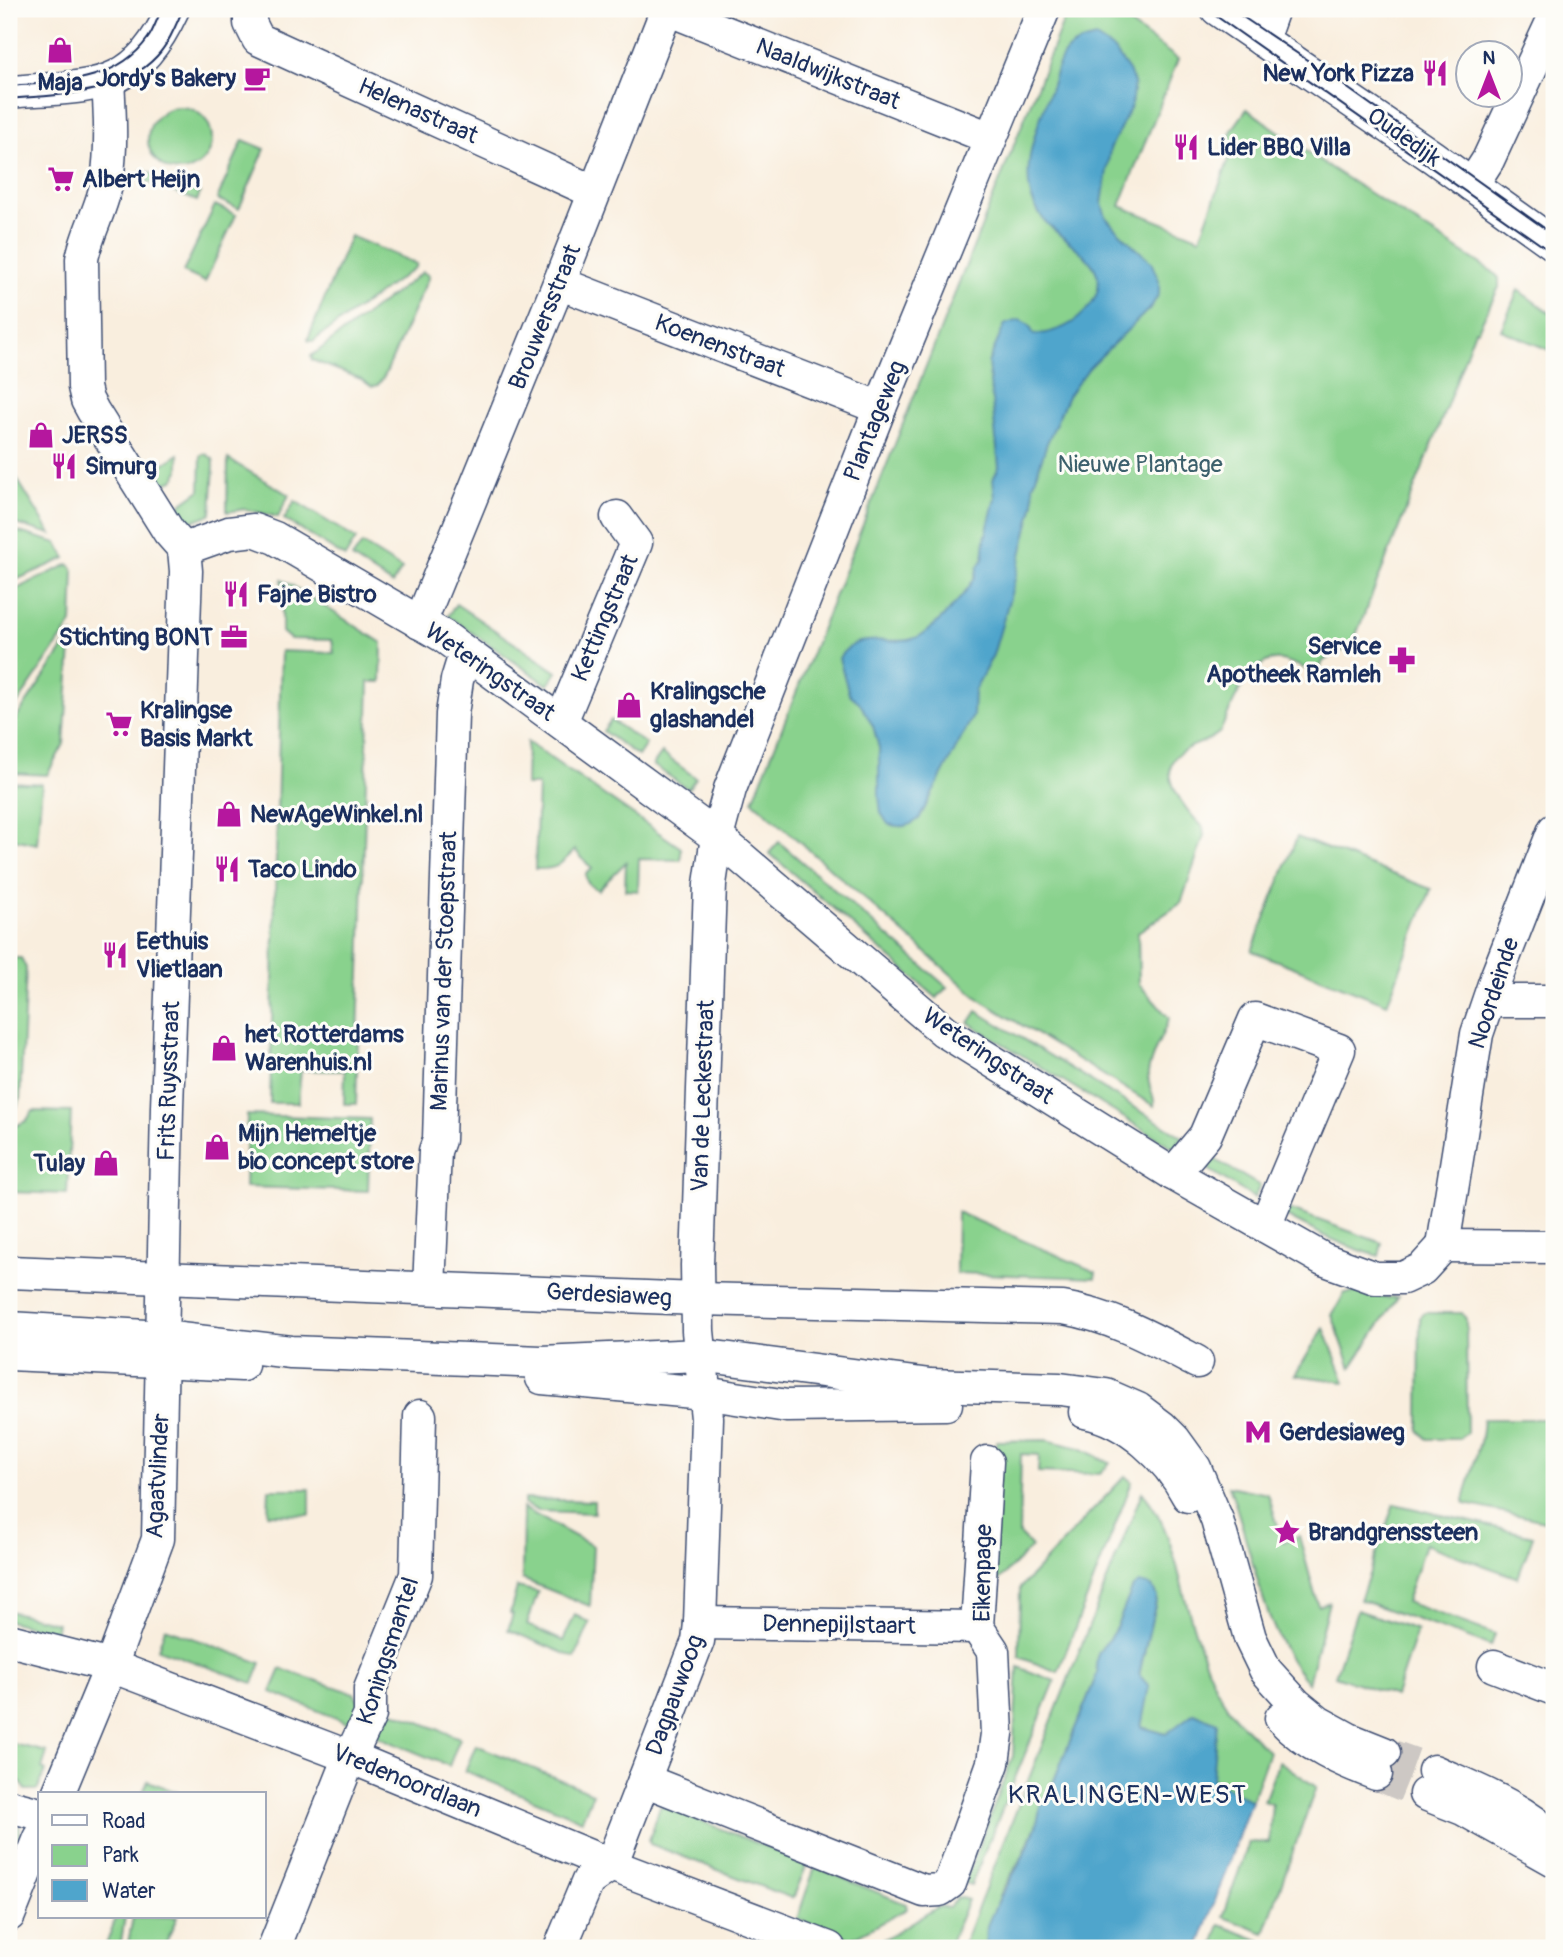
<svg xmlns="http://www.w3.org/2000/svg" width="1563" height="1957" font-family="Pangolin,sans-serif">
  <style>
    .green { fill: #89d28d; stroke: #528076; stroke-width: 2 }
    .water { fill: #4fa5cc; stroke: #356a95; stroke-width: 2 }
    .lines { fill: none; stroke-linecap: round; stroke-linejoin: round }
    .minor-tunnel { stroke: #cdc8c4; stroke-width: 32; stroke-dasharray: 32 16; stroke-linecap: butt }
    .minor-casing { stroke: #3c4c71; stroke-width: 35 }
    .minor { stroke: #fff; stroke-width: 32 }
    .tram { stroke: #1b2f5e; stroke-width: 2 }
    .labels { text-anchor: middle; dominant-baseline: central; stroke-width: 6; stroke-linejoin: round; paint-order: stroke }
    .poi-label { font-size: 24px; font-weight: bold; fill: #1b2f5e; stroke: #fdfcf7; text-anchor: start }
    .street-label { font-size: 24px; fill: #1b2f5e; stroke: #fdfcf7 }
    .park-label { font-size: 24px; fill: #3c606c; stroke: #fdfcf7 }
    .neighbourhood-label { font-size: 26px; letter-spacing: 2px; fill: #1b2f5e; stroke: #fdfcf7 }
  </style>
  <rect width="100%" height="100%" fill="#fdfcf7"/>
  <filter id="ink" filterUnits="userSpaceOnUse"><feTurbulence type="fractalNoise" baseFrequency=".0143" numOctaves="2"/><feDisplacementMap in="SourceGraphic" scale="14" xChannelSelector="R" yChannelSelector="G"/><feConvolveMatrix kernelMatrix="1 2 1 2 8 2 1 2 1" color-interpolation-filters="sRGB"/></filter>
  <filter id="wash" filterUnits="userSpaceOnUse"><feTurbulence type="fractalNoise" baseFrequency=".00686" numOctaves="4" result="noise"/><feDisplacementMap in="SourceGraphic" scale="28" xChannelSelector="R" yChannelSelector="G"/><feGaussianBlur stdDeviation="1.57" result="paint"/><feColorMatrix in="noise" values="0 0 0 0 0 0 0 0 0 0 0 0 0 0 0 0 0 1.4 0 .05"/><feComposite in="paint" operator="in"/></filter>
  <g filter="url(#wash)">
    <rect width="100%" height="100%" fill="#f9eede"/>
    <!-- green -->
    <g class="green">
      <path d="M 1068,9 L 1109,9 L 1178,59 L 1120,206 L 1200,238 L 1229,159 L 1223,153 L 1232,130 L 1247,109 L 1326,165 L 1493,272 L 1499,278 L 1499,287 L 1478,330 L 1475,330 L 1437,432 L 1352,645 L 1323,661 L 1318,674 C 1307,670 1293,662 1281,660 C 1249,655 1231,708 1220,732 C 1209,742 1193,744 1181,752 C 1153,771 1187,812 1203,827 L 1204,836 L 1181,903 L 1138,932 L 1139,984 L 1169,1018 C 1163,1036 1151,1053 1148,1073 C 1147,1087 1156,1096 1154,1106 L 979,999 L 753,801 Z"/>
      <circle cx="180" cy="139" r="32"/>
      <polygon points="243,140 265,149 239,209 217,199"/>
      <polygon points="142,170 200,193 197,201 139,179"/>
      <polygon points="215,205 236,215 205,282 183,272"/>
      <polygon points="350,236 417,264 416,267 313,341 309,341 308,339"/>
      <polygon points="423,272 429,276 385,375 378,385 372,387 361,379 312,360 311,356 314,354"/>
      <polygon points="1518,290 1554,316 1554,352 1501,330"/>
      <path d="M 179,454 L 179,471 L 173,480 C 161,485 154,484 146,475 Z"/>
      <polygon points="206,454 213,459 214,465 211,514 178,526 175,522 182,503 200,490 201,455"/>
      <polygon points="228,459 289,495 278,517 245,509 227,512"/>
      <polygon points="9,466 51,534 9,522"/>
      <polygon points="295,501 356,539 345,557 284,519"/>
      <polygon points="9,529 57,543 66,558 9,583"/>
      <polygon points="362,544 402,569 392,584 352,558"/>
      <polygon points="69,564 74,571 72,623 9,716 9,656 14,590"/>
      <polygon points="282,579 382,643 381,682 369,682 356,1104 344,1104 345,1071 301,1070 298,1103 270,1103 281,651 334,653 332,640 290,639 282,632"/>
      <polygon points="456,604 557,672 548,685 448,616"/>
      <polygon points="72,635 64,744 47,775 9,773 9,729"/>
      <polygon points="611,720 646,744 638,756 603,731"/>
      <path d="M 527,742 L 681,848 L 681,860 L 639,859 L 638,891 L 625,890 L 626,862 L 598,890 C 590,886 585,883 586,874 L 592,869 L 575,850 C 560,865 557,870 535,869 L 538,785 L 526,785 Z"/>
      <polygon points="662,753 696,778 688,789 653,765"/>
      <polygon points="9,782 42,784 37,844 9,838"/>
      <polygon points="1297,837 1431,889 1387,1004 1252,951"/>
      <polygon points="779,842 947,987 937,998 769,853"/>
      <polygon points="9,958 21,958 26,968 20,1100 15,1110 9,1113"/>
      <polygon points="977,1011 1183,1137 1175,1149 969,1023"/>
      <polygon points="33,1111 71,1112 67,1194 9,1192 9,1129 26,1121"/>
      <polygon points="247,1115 370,1119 368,1191 245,1187"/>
      <polygon points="1214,1159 1260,1186 1254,1198 1208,1169"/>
      <path d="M 1288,1209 L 1382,1243 L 1379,1256 C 1345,1247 1315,1232 1284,1215 Z"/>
      <polygon points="957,1212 1096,1272 1095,1278 956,1273"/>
      <polygon points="1360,1292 1385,1298 1398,1297 1351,1368 1332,1315 1345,1293"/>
      <polygon points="1424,1313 1462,1313 1466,1319 1467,1432 1459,1439 1427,1439 1419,1430 1420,1318"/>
      <polygon points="1324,1328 1345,1382 1295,1375"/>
      <polygon points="1483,1419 1554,1419 1554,1523 1465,1504 1464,1500 1481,1438"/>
      <polygon points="1046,1440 1080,1448 1110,1463 1100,1474 1038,1472 1039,1455 1021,1454 1019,1534 1032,1547 991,1588 996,1441"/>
      <polygon points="1125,1476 1132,1482 1058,1672 1019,1657 1020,1588"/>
      <path d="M 1229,1486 L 1268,1494 L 1283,1542 L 1299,1536 L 1318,1606 L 1329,1602 L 1308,1683 C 1260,1629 1254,1551 1229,1486 Z"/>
      <polygon points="269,1489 310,1489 310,1515 268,1514"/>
      <path d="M 1142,1492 C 1170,1524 1176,1565 1187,1605 C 1198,1641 1210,1688 1235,1717 C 1246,1730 1258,1740 1269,1752 L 1251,1801 L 1212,1779 L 1169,1733 L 1166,1734 L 1141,1727 L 1148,1686 L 1139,1675 L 1157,1597 L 1133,1587 C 1127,1600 1122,1615 1116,1628 C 1109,1643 1090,1654 1098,1672 L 1047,1798 L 1040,1806 L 1039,1819 L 1022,1857 L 1002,1890 L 995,1912 L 987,1928 L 985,1948 L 962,1948 Z"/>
      <polygon points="524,1499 594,1501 594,1513 538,1511 524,1504"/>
      <polygon points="1394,1504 1533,1536 1518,1578 1425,1544 1406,1602 1495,1634 1491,1646 1360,1600"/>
      <polygon points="523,1508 593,1546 590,1606 522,1579"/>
      <polygon points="517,1587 538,1592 527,1625 563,1641 575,1615 590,1623 575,1658 508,1630 513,1614 510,1613"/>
      <polygon points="1357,1610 1417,1630 1395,1696 1335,1676"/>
      <polygon points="9,1611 57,1623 55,1633 9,1621"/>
      <polygon points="165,1628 261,1663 253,1683 158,1649"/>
      <polygon points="1018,1667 1055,1681 971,1885 965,1883 1013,1756"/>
      <polygon points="281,1669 354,1693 363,1707 356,1726 271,1692"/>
      <polygon points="387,1709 460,1738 449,1766 376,1736"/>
      <polygon points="9,1743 47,1752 42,1769 46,1771 37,1790 26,1790 20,1781 9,1778"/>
      <polygon points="476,1745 593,1793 582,1820 465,1771"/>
      <polygon points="1279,1761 1316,1787 1264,1933 1223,1917 1249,1842 1269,1843 1272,1804 1264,1801"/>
      <polygon points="148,1781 181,1794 142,1794"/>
      <polygon points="663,1806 805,1862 806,1867 794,1896 791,1898 650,1844 649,1840 660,1807"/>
      <polygon points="20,1825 19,1834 9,1862 9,1834"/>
      <polygon points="818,1868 906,1904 907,1909 851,1939 797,1919 814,1870"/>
      <polygon points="957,1897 968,1900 948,1948 869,1948 938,1907 949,1908"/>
      <polygon points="116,1917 125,1917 120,1948 105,1948"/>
      <polygon points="133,1917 177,1917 164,1948 127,1948"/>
      <polygon points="1220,1925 1261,1941 1258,1948 1212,1948"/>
    </g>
    <!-- water -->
    <g class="water">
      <path d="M 1096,38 L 1114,50 L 1129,71 L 1134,83 L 1131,106 L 1110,149 L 1102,204 L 1106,217 L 1114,227 L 1151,262 L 1159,280 L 1159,294 L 1151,307 L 1089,368 L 1068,396 L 1047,443 L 1033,486 L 1034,503 L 1013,587 L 993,655 L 974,691 L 973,716 L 919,819 C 908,827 901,828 888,824 L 881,813 L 879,797 L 879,748 L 873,726 L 859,702 L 849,694 L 839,658 C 860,625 895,652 923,634 C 938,624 965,595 974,579 C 978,571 976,565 983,560 L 985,539 L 995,498 L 993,479 L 999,467 L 988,363 L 1005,324 L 1020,320 L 1029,325 L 1034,335 C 1057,332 1075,325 1089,307 C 1121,266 1065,245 1044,220 C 1037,211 1032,202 1030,192 C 1023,156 1040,121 1051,88 C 1061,57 1061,45 1096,38 Z"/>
      <path d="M 1139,1583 L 1152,1586 L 1157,1597 L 1139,1675 L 1149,1686 L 1141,1727 L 1166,1734 L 1194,1713 L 1217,1723 L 1212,1779 L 1251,1801 L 1198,1948 L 985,1948 C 986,1941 985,1933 987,1926 C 1001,1887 1037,1847 1040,1806 L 1047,1798 L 1098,1672 C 1090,1653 1109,1643 1116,1628 C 1122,1615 1127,1600 1133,1587 Z"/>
    </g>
  </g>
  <g filter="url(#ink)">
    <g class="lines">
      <!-- minor-tunnel -->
      <g class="minor-tunnel">
        <polyline points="1384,1753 1434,1771"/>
        <polyline points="1376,1774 1425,1794"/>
      </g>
      <!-- minor casing -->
      <g class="minor-casing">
        <g id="minor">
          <polyline points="250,9 250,23 258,39 594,192"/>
          <polyline points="667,9 990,138"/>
          <polyline points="1217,9 1433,157 1554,244"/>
          <polyline points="1262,40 1273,9"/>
          <path d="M 108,81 C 110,113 112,149 107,180 C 103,207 87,232 82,259 L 84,387 L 87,400 L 93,411 L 169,532 L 184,549 L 229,533 L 254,530 L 275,538 L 443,636 L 717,837 L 944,1031 L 1173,1174 L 1323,1259 L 1375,1278 L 1403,1278 L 1422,1269 L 1443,1246"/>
          <path d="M 9,92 C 92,85 133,95 173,9"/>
          <polyline points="1472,185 1488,160 1554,18"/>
          <polyline points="559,283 880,408"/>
          <polyline points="420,623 559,283 667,9"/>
          <polyline points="561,722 636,543 617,517"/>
          <polyline points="1489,1001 1554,1001"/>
          <polyline points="1173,1174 1205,1136 1255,1019 1339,1050 1265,1226"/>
          <polyline points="1443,1246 1477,1034 1496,978 1554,830"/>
          <polyline points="1443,1246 1554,1247"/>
          <path d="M 9,1272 L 698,1299 L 1063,1308 C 1112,1316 1153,1339 1197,1362"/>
          <polyline points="429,1288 435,1151 439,1140 452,714 457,680 465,654"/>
          <polyline points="9,1328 163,1337 291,1352 541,1362 700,1355 930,1385 1060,1389 1106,1395 1138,1409 1162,1427 1174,1439 1195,1468 1217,1520 1250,1638 1266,1671 1296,1704 1318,1722 1349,1739 1384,1753"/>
          <polyline points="9,1354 242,1365"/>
          <polyline points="542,1378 704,1393 787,1406 946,1404"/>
          <path d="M 1085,1412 C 1128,1420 1168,1458 1188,1496"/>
          <polyline points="700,1623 977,1627"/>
          <polyline points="9,1640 111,1666 350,1757 611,1865 829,1948"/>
          <polyline points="1494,1666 1554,1689"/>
          <path d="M 1281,1718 C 1307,1746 1342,1761 1376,1774"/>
          <path d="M 1434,1771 C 1474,1789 1523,1807 1554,1839"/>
          <polyline points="644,1780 924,1891 940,1890 950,1883 993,1763 997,1734 993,1651 977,1627 987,1462"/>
          <polyline points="58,1794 111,1666 158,1539 167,1107 186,571 184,549"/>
          <polyline points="1425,1794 1463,1809 1554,1860"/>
          <polyline points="9,1806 40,1814"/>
          <polyline points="611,1865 698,1641 700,1623 707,1418 698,1331 697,1265 710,884 717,837 730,789 880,408 1044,9"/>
          <polyline points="9,1915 40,1838"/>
          <polyline points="274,1948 350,1757 370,1715 370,1689 416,1575 420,1416"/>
          <polyline points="560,1948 588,1881 611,1865"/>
        </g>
      </g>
      <!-- minor -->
      <use href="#minor" class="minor"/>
      <!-- tram -->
      <g class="tram">
        <polyline points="1206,9 1554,254"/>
        <polyline points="1231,9 1325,72 1554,235"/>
        <path d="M 9,86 C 58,82 116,84 148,38 C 154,30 157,18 162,9"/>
        <path d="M 9,99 C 60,94 119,97 157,56 C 169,43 176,25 183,9"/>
      </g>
    </g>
  </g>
  <!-- icons -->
  <defs>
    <g id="shop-bare" transform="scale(2.1)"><path d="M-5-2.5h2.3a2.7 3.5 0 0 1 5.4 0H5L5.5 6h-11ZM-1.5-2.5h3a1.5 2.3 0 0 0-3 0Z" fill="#b5179e" stroke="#fdfcf7" stroke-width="2.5" paint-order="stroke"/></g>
    <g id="restaurant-bare" transform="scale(2.1)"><path d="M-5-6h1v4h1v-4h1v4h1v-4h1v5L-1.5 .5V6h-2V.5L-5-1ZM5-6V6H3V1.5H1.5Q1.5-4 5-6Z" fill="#b5179e" stroke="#fdfcf7" stroke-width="2.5" paint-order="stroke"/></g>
    <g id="cafe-bare" transform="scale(2.1)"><path d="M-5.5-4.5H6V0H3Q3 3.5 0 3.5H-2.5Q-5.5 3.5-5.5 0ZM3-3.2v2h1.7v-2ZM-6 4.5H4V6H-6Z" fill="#b5179e" stroke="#fdfcf7" stroke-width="2.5" paint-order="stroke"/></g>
    <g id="supermarket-bare" transform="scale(2.1)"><path d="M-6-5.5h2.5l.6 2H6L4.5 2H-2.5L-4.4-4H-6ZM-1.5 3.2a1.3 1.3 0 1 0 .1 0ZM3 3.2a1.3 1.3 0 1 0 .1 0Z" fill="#b5179e" stroke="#fdfcf7" stroke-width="2.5" paint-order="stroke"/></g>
    <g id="office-bare" transform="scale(2.1)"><path d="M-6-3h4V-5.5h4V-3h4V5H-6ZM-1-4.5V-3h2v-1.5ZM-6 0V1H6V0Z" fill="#b5179e" stroke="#fdfcf7" stroke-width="2.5" paint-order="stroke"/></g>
    <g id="pharmacy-bare" transform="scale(2.1)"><path d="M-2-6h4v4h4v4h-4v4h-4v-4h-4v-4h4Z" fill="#b5179e" stroke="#fdfcf7" stroke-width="2.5" paint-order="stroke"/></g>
    <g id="metro-bare" transform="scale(2.1)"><path d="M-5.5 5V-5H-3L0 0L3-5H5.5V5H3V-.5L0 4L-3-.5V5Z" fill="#b5179e" stroke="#fdfcf7" stroke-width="2.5" paint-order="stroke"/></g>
    <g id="sight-bare" transform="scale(2.1)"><path d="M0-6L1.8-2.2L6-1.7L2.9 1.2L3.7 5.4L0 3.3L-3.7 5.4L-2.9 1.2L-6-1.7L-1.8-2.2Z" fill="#b5179e" stroke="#fdfcf7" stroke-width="2.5" paint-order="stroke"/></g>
  </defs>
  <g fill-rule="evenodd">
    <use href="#shop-bare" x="60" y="50"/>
    <use href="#restaurant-bare" x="1435" y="73"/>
    <use href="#cafe-bare" x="257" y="78"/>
    <use href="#restaurant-bare" x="1186" y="147"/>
    <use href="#supermarket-bare" x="61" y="179"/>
    <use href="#shop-bare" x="41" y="435"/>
    <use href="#restaurant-bare" x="64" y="466"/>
    <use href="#restaurant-bare" x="236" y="594"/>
    <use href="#office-bare" x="234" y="637"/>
    <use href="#pharmacy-bare" x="1402" y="660"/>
    <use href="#shop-bare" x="629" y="705"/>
    <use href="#supermarket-bare" x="119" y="724"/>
    <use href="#shop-bare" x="229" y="814"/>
    <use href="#restaurant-bare" x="227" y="869"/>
    <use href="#restaurant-bare" x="115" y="955"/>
    <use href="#shop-bare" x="224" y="1048"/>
    <use href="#shop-bare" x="217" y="1147"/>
    <use href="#shop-bare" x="106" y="1163"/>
    <use href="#metro-bare" x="1258" y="1432"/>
    <use href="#sight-bare" x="1287" y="1532"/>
  </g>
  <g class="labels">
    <!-- poi labels -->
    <g class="poi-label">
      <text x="1414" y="73" text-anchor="end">New York Pizza</text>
      <text x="236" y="78" text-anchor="end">Jordy's Bakery</text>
      <text x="60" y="82" text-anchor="middle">Maja</text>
      <text x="1207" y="147">Lider BBQ Villa</text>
      <text x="82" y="179">Albert Heijn</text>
      <text x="62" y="435">JERSS</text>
      <text x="85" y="466">Simurg</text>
      <text x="257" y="594">Fajne Bistro</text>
      <text x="213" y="637" text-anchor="end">Stichting BONT</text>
      <text x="1381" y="646" text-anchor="end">Service<tspan x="1381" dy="28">Apotheek Ramleh</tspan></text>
      <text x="650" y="691">Kralingsche<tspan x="650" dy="28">glashandel</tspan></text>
      <text x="140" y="710">Kralingse<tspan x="140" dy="28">Basis Markt</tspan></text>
      <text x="250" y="814">NewAgeWinkel.nl</text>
      <text x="248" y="869">Taco Lindo</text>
      <text x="136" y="941">Eethuis<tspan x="136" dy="28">Vlietlaan</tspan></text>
      <text x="245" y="1034">het Rotterdams<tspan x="245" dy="28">Warenhuis.nl</tspan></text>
      <text x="238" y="1133">Mijn Hemeltje<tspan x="238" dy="28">bio concept store</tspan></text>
      <text x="85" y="1163" text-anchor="end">Tulay</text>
      <text x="1279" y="1432">Gerdesiaweg</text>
      <text x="1308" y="1532">Brandgrenssteen</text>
    </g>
    <!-- street labels -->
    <g class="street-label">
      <text transform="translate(828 74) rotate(22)">Naaldwijkstraat</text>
      <text transform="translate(418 111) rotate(24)">Helenastraat</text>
      <text transform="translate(1404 137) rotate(35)">Oudedijk</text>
      <text transform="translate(545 317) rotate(-68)">Brouwersstraat</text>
      <text transform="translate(720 346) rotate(21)">Koenenstraat</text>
      <text transform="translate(875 421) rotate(-68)">Plantageweg</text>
      <text transform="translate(605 618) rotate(-67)">Kettingstraat</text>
      <text transform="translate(490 672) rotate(35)">Weteringstraat</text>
      <text transform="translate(444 971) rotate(-88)">Marinus van der Stoepstraat</text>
      <text transform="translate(1494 993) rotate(-72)">Noordeinde</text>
      <text transform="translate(988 1056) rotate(34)">Weteringstraat</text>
      <text transform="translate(169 1081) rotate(-88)">Frits Ruysstraat</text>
      <text transform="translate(703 1096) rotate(-88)">Van de Leckestraat</text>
      <text transform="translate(609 1295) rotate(3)">Gerdesiaweg</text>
      <text transform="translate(158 1476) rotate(-87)">Agaatvlinder</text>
      <text transform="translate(983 1573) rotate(-89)">Eikenpage</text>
      <text transform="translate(839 1625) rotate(1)">Dennepijlstaart</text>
      <text transform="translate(388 1651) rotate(-72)">Koningsmantel</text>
      <text transform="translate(675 1695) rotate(-70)">Dagpauwoog</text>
      <text transform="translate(407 1781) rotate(22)">Vredenoordlaan</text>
    </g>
    <!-- park labels -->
    <g class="park-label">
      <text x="1140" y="464">Nieuwe Plantage</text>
    </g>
    <!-- neighbourhood labels -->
    <g class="neighbourhood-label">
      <text x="1128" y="1795">KRALINGEN-WEST</text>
    </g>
  </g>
  <!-- margin -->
  <rect width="1563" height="1957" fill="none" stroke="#fdfcf7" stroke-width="35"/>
  <!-- legend -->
  <rect x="38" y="1792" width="228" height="126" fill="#fdfcf7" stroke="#a3aaba" stroke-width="2"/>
  <rect x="52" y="1815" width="35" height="10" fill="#ffffff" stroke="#a3aaba" stroke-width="2"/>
  <text x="102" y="1828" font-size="21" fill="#1b2f5e">Road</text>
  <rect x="52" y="1845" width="35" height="21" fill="#89d28d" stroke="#a3aaba" stroke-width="2"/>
  <text x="102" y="1862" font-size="21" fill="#1b2f5e">Park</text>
  <rect x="52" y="1880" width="35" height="21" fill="#4fa5cc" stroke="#a3aaba" stroke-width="2"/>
  <text x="102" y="1898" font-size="21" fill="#1b2f5e">Water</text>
  <!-- north arrow -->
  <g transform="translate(1489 74)"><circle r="33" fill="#fdfcf7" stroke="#a3aaba" stroke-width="2"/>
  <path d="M0-5L12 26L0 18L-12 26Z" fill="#b5179e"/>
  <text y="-10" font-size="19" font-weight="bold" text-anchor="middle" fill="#1b2f5e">N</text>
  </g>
</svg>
